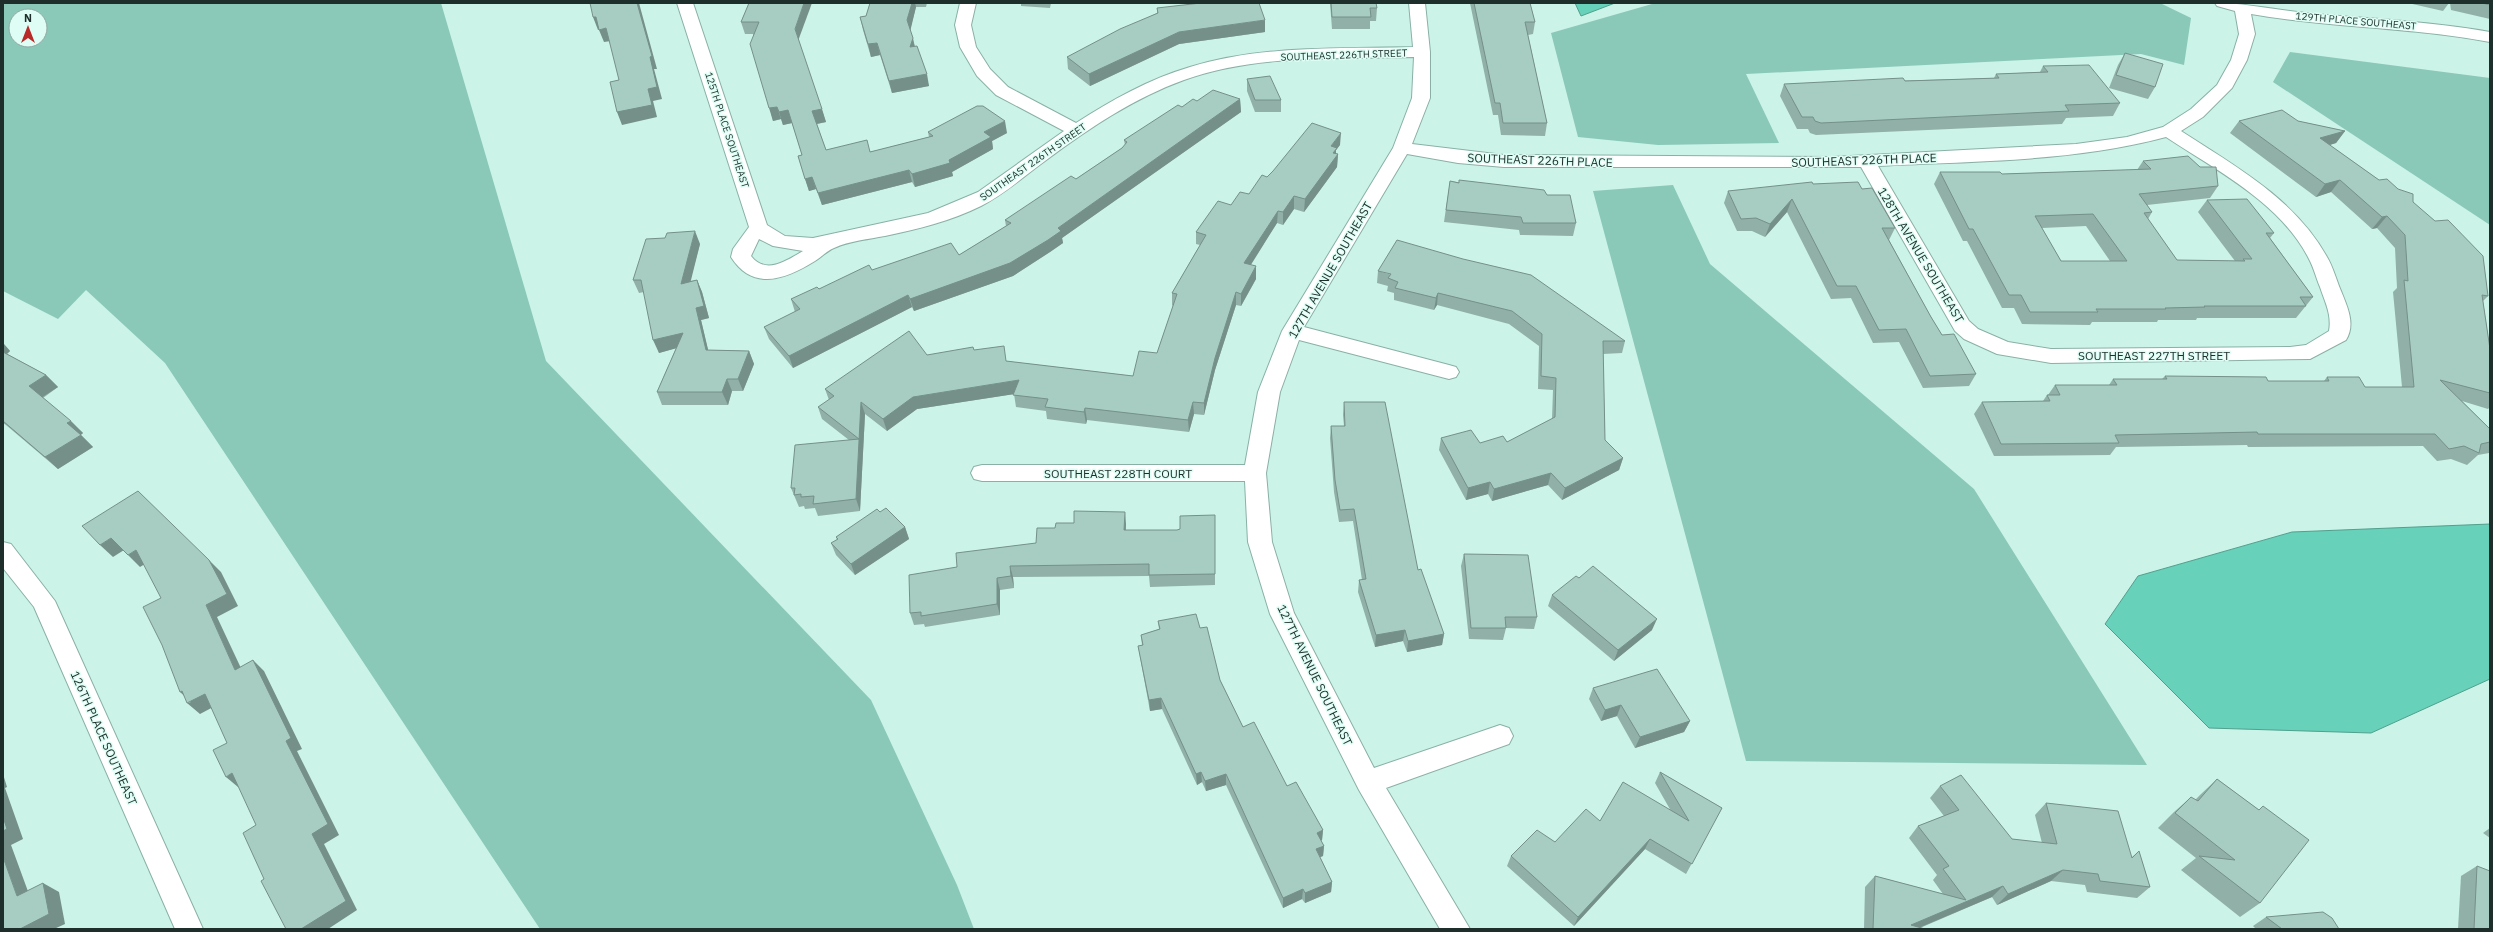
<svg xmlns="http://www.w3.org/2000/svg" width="2493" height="932" font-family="'IBM Plex Sans',sans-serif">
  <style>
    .green { fill: #8ac8b8; fill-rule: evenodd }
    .water { fill: #67d1b9; stroke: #51a08e }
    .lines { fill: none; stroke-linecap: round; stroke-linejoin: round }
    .minor-casing { stroke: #8ab0a6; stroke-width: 2 }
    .minor { fill: #fff; fill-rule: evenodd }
    .wall { fill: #90b0a8; fill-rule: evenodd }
    .shaded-wall { fill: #759088 }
    .building { fill: #a7cdc3; stroke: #759088; fill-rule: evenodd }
    .labels { text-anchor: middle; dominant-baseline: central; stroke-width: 3; stroke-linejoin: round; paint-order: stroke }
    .far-street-label { font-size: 10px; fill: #1e2e2a; stroke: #defef5 }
    .street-label { font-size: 12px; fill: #1e2e2a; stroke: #defef5 }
  </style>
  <rect width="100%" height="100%" fill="#cbf3e8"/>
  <!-- green -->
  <g class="green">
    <path d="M 3,3 L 441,3 L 546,361 L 871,700 L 957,885 L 974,929 L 540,929 L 165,363 L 86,290 L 58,319 L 3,291 ZM 16,16 L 40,16 L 40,40 L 16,40 Z"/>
    <polygon points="1683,3 2160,3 2191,18 2184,65 2141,54 1746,74 1779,143 1658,145 1578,137 1551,33 1652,4"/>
    <polygon points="2290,52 2490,78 2490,225 2273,82"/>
    <polygon points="1673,185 1710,264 1974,489 2147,765 1746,761 1593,191"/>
  </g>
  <!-- water -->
  <g class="water">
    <polygon points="1575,3 1615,3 1581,16"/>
    <polygon points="2490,524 2490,679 2371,733 2209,728 2105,624 2138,576 2292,532"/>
  </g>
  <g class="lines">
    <!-- minor casing -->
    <g class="minor-casing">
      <g id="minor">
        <path d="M 677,3 L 693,3 L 767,225 L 785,236 L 813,238 L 928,213 L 978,192 L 1064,131 L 996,95 L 977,76 L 960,47 L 955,25 L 960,3 L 976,3 L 971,25 L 976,47 L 990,69 L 1008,87 L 1076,123 C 1112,100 1149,79 1190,67 C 1261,45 1339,49 1413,47 L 1409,3 L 1425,3 L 1430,52 L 1430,98 L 1412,144 L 1504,155 L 1832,157 L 2076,144 L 2127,137 L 2163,127 L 2191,109 L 2217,85 L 2231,60 L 2239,34 L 2235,11 L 2217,6 L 2215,3 C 2246,3 2275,10 2306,13 C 2367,19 2429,21 2490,32 L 2490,42 C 2411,27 2330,28 2251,14 L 2255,34 L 2247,60 L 2232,88 L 2203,117 L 2181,131 C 2235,166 2295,199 2327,257 C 2333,267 2336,279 2341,291 C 2347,306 2356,324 2346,340 L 2310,359 L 2051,363 L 1997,354 L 1964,339 L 1955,331 L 1861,167 L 1504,167 L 1458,163 L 1407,154 L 1304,327 L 1449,365 L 1456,367 L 1459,372 L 1456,377 L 1449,379 L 1299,340 L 1280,392 L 1266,473 L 1272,542 L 1294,613 L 1374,768 L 1500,725 L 1509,728 L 1513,736 L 1509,744 L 1386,788 L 1470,929 L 1440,929 L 1359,790 L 1270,614 L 1248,542 L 1245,481 L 982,481 L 974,479 L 971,473 L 974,467 L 982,465 L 1245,465 L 1258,392 L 1282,331 L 1393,148 L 1412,98 L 1414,57 C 1338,59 1256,54 1184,80 C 1134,98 1088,129 1045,161 C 1024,176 1005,194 981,206 C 951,221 918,229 885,236 C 869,239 849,241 834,248 C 827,251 821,257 815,261 C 786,279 753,292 731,257 L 733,249 L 749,227 ZM 2166,137 C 2216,170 2281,203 2309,259 C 2314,268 2316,278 2320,287 C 2325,302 2332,315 2329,331 L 2306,345 L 2290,347 L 2051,349 L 2008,342 L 1978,329 L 1969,321 L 1878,166 C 1975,161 2072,162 2166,137 ZM 759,239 L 773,246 L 803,251 C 786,261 766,275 751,256 Z"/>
        <polygon points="3,542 11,544 55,601 203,929 175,929 34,607 3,568"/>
      </g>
    </g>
    <!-- minor -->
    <use href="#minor" class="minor"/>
  </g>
  <!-- wall -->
  <g class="wall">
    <polygon points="749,3 798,40 826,122 817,124 826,150 870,152 929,137 928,132 1007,133 992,141 993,149 952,172 953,176 915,187 912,182 822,205 816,189 809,191 798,156 802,155 792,123 783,125 781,119 773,121 753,34 745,34 741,22"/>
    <polygon points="870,3 927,3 926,7 916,7 910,30 915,46 929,86 892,93 880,55 871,57 863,30 860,17 866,16"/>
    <polygon points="1021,3 1051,3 1050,8 1021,6"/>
    <polygon points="1330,3 1376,3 1377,8 1376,21 1370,21 1370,29 1332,29"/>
    <polygon points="1470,3 1530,3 1535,22 1533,34 1528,35 1547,123 1545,136 1501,135 1498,115 1493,115"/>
    <polygon points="2408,3 2449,3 2443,11"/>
    <polygon points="2450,3 2490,3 2490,19 2451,10"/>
    <polygon points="1157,8 1265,32 1179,44 1090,86 1068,69 1067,57 1157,13"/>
    <polygon points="2125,53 2155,87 2148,99 2109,88 2118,65"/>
    <polygon points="2043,66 2120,103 2113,116 2066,118 2062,124 1816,135 1810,133 1808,129 1797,129 1780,96 1784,84 1994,78 1996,74 2040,72"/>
    <polygon points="1247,79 1281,100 1281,112 1255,112 1247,91"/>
    <polygon points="1240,99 1241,112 1062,238 1063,243 1050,252 1013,276 914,311 912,307 793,368 769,339 764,327 795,312 791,299 872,270 959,255 1006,226 1005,220 1076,179 1122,148 1125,145 1124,140 1182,107 1197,101"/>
    <polygon points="2239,121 2298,121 2345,131 2336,143 2329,145 2379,180 2413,202 2488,296 2483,301 2490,349 2490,407 2488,409 2462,401 2490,429 2490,451 2489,453 2478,455 2467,465 2451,459 2437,461 2423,446 2248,447 2247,445 2116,447 2110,455 1994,456 1974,414 1982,402 2043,401 2047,395 2048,395 2055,385 2109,385 2113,379 2162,379 2165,376 2268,381 2324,381 2327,377 2365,387 2402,387 2393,292 2397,288 2395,248 2377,228 2372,229 2331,192 2316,197 2230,133"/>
    <polygon points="1340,145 1336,150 1336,154 1338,154 1337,167 1304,212 1294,209 1283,225 1277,223 1250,265 1256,279 1241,306 1236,305 1215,370 1204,415 1194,414 1189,432 1087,420 1086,424 1047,419 1046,411 1016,407 1014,394 917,409 887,431 865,414 860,511 818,516 815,508 805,509 804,506 799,507 791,488 849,440 822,419 818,407 829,400 825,389 927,355 974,350 1006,361 1133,376 1157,353 1173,306 1172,305 1172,293 1200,245 1196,244 1196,232 1231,205 1249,194 1267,177"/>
    <path d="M 2143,161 L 2218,186 L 2210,198 L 2147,205 L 2152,212 L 2148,219 L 2177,260 L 2235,261 L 2198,212 L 2207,200 L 2274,233 L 2270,238 L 2313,297 L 2296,318 L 2197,318 L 2196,320 L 2158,320 L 2157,322 L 2092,322 L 2090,325 L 2022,324 L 2014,308 L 2002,308 L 1967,241 L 1963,241 L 1934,184 L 1940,172 L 2002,174 L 2137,170 ZM 2086,226 L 2110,261 L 2061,261 L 2042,228 Z"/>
    <polygon points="1450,181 1547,195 1576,223 1573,236 1520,235 1519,230 1444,222"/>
    <polygon points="1813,184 1862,189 1895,228 1889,240 1931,317 1942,335 1976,374 1969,386 1923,388 1899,342 1873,343 1851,298 1831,299 1787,212 1765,237 1752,231 1737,231 1724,203 1728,191"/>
    <polygon points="700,244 690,281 697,280 702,292 709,318 701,320 708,350 749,351 754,364 743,391 732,391 728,405 662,405 657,392 676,348 659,353 644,292 639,293 633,280"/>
    <polygon points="1378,271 1625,341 1622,353 1603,354 1605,440 1623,458 1619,470 1562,500 1548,485 1492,501 1488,494 1466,500 1439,450 1441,438 1480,443 1507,442 1552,419 1553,390 1538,389 1539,346 1509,324 1437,305 1434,310 1394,300 1394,293 1387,291 1388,286 1377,283"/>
    <polygon points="3,343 10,351 7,354 46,375 58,387 43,398 83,433 81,435 93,447 58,469 6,425 3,423"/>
    <polygon points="1344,402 1418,570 1444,634 1442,645 1407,652 1403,641 1375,647 1358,592 1359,580 1362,580 1353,521 1339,522 1334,492 1330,438 1331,426 1344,426 1343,415"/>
    <polygon points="880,512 905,527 909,539 855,575 836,555 831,543 837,540 836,537"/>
    <polygon points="1126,524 1126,530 1177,530 1215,527 1215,585 1150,587 1149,576 1013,577 1014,588 1000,590 1000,615 925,627 924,624 914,625 910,613 1036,543 1055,528"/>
    <polygon points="1464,554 1537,617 1534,629 1506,628 1503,640 1469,639 1461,566"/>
    <polygon points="1552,595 1652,630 1614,661 1548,606"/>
    <polygon points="1158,621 1200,628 1220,680 1243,727 1287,786 1323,830 1322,840 1321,841 1324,846 1323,856 1320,857 1332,882 1331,892 1305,903 1302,899 1283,908 1226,785 1206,791 1202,782 1197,785 1162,709 1150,711 1140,657 1138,646 1142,645 1141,635 1159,629"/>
    <polygon points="1593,688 1690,721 1684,732 1635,748 1617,716 1601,721 1589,699"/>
    <polygon points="1660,772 1722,808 1686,874 1645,849 1574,926 1507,866 1511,856 1555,842 1671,811 1655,783"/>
    <polygon points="2217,779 2259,810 2263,806 2260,903 2240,917 2181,870 2196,858 2158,828 2174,812 2191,797 2195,800 2200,795"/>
    <polygon points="1940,786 2012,839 2042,843 2035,815 2046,803 2132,857 2139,851 2150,887 2137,898 2087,892 2085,885 2051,881 1997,905 1992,897 1920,928 1925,929 1864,929 1865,887 1875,876 1943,894 1933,880 1937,875 1909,838 1918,826 1944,816 1930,798"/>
    <polygon points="2490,828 2490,838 2483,833"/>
    <polygon points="2477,866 2490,929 2458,929 2461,876"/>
    <polygon points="2266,917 2339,929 2256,929 2253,926"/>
  </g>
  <!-- shaded-wall -->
  <g class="shaded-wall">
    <polygon points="637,3 639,3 657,69 654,69 662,99 653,101 657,117 622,125 617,112 648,89 650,57"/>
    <polygon points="804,3 812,3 798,41 795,29"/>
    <polygon points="912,3 915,3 916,7 910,32 907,20"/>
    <polygon points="593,17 596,17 601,29 598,30"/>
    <polygon points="1265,20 1265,32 1179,44 1090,86 1089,74 1179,32"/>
    <polygon points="606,28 611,41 604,42 599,30"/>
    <polygon points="913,38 915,50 910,47"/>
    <polygon points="877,43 880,55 871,57 868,44"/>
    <polygon points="927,74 929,86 892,93 889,81"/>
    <polygon points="1240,99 1241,112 1062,238 1063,243 1050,252 1013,276 914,311 910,299 1058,228"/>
    <polygon points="777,107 781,119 773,121 769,108"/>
    <polygon points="822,109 826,122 816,124 812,111"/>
    <polygon points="788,110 792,123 783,125 779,112"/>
    <polygon points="1005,121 1007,133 992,141 993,149 952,172 953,176 915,187 912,174 949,160 984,132"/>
    <polygon points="2345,131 2336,143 2311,151 2320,138"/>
    <polygon points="1341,133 1340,145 1336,150 1336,157 1338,154 1337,167 1304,212 1305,199 1331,146"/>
    <polygon points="909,170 912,182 822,205 818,193"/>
    <polygon points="812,177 816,189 809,191 805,179"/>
    <polygon points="2340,180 2331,192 2316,197 2325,184"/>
    <polygon points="1294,196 1294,209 1283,225 1283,212"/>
    <polygon points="1792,199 1787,212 1765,237 1770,224"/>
    <polygon points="1278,211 1277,223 1244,276 1244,263"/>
    <polygon points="2387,216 2377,228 2372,229 2382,217"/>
    <polygon points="695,231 700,244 687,296 681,284"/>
    <polygon points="1256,266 1256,279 1241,306 1241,294"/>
    <polygon points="697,280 702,292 709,318 701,320 711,362 706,350 696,308"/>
    <polygon points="1236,292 1236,305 1215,370 1204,415 1204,403 1215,358"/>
    <polygon points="1438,293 1437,305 1434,310 1436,298"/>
    <polygon points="908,295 912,307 793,368 789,356"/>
    <polygon points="683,333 688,345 659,353 653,340"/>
    <polygon points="3,343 10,351 3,357"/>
    <polygon points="749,351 754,364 743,391 738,379"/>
    <polygon points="46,375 58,387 41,398 29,386"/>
    <polygon points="727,379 732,391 728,405 722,392"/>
    <polygon points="1019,380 1021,393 917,409 887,431 883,419 913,397"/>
    <polygon points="861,402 865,414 860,511 856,499"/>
    <polygon points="1193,402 1194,414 1189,432 1188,420"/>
    <polygon points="1085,408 1087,420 1086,424 1084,412"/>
    <polygon points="71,421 83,433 79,436 67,423"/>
    <polygon points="81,435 93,447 58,469 45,457"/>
    <polygon points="1623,458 1619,470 1562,500 1565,488"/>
    <polygon points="1551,473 1548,485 1492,501 1494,489"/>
    <polygon points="1490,482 1488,494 1466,500 1468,488"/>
    <polygon points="1125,512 1126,524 1125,542 1124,530"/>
    <polygon points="905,527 909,539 855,575 851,564"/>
    <polygon points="111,538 124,550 113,557 100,545"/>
    <polygon points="136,550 148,562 140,567 128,555"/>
    <polygon points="209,560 221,572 238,606 217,617 247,681 235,670 206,605"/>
    <polygon points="1010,566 1013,577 1014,588 1011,576"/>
    <polygon points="997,578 1000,590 1000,615 997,604"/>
    <polygon points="1657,619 1652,630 1614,661 1618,650"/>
    <polygon points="1405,630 1403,641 1375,647 1376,635"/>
    <polygon points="1444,634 1442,645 1407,652 1408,641"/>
    <polygon points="253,660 264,671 302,749 297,751 339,835 324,844 357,910 328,929 301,929 312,834 286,741"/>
    <polygon points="182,691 205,694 217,705 200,714 187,703 191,702 180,692"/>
    <polygon points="1161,698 1162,709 1150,711 1149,700"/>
    <polygon points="1621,705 1617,716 1601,721 1605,710"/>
    <polygon points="1690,721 1684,732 1635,748 1640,737"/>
    <polygon points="1201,772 1202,782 1197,785 1196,774"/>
    <polygon points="232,773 245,783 238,787 226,777"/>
    <polygon points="3,774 7,787 5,788 23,839 11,845 33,905 17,896 3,857"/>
    <polygon points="1226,774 1226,785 1206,791 1205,781"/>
    <polygon points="1323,830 1322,840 1316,843 1317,833"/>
    <polygon points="1650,839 1645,849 1574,926 1578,917"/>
    <polygon points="1324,846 1323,856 1315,859 1316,849"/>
    <polygon points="2063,870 2051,881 1997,905 2008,894"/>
    <polygon points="1332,882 1331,892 1305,903 1305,893"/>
    <polygon points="43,883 59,892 65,924 54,929 20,929"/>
    <polygon points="2003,886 1992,897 1916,929 1911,925"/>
    <polygon points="1303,889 1302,899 1283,908 1283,898"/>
  </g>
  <!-- building -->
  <g class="building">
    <polygon points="590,3 637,3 652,56 650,57 657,87 648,89 652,105 617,112 610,82 619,80 606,28 599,30 596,17 593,17"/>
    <polygon points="749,3 804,3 795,29 822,109 812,111 826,150 867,140 870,152 933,136 928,132 977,106 983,106 1005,121 984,132 991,137 949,160 950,163 912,174 909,170 818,193 812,177 805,179 798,156 802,155 788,110 779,112 777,107 769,108 750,44 759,22 741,22"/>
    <polygon points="870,3 912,3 907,20 913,38 910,47 917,46 927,74 889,81 877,43 868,44 860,17 866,16"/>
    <polygon points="1201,3 1259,3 1265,20 1179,32 1089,74 1067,57 1120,29 1158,13 1157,8"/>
    <polygon points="1331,3 1376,3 1377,8 1370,8 1371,17 1332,17"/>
    <polygon points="1474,3 1530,3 1535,22 1525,22 1547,123 1503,123 1500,103 1495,103"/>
    <polygon points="2482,3 2490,3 2490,5"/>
    <polygon points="2125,53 2163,64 2155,87 2116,75"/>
    <polygon points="2089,65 2120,103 2065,105 2069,111 1821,123 1815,121 1813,117 1802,117 1784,84 1903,78 1905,81 1999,78 1996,74 2048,72 2043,66"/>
    <polygon points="1270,76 1281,100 1255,100 1247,79"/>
    <polygon points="1213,90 1240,99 1058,228 1061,231 1048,240 1010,263 910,299 908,295 789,356 764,327 800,309 791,299 817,287 819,289 869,265 872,270 951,243 959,255 1011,223 1005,220 1071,176 1076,179 1122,148 1127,142 1124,140 1178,105 1182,107 1193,99 1197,101"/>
    <polygon points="2282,110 2298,121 2345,131 2320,138 2379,180 2387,179 2398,189 2413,194 2413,202 2435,221 2448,220 2483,256 2488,296 2482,295 2490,349 2490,393 2440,380 2490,429 2490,442 2481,444 2479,453 2464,446 2449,449 2435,434 2258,434 2257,432 2115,435 2119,443 2001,444 1982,402 2050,401 2047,395 2060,395 2055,385 2117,385 2113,379 2167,379 2165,376 2266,377 2268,381 2329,381 2327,377 2359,377 2365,387 2414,387 2404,280 2408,281 2405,235 2387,216 2382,217 2340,180 2325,184 2239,121"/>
    <polygon points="1312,123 1341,133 1331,146 1337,148 1333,153 1338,154 1305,199 1294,196 1283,212 1278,211 1244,263 1256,266 1241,294 1236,292 1215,358 1204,403 1193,402 1188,420 1085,408 1084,412 1045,407 1048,399 1013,395 1019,380 913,397 883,419 861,402 856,499 813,504 814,496 801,497 801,494 794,495 795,488 791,488 795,445 859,439 818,407 834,396 825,389 909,331 927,355 973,347 974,350 1004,346 1006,361 1133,376 1139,351 1157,353 1177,294 1172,293 1206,235 1196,232 1218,201 1231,205 1240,192 1249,194 1262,175 1267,177 1273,171"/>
    <path d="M 2188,156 L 2200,167 L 2216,167 L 2218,186 L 2139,194 L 2152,212 L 2144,213 L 2177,260 L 2245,261 L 2243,259 L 2252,259 L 2207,200 L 2247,199 L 2274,233 L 2266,233 L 2313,297 L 2300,297 L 2306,306 L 2204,306 L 2205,307 L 2165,308 L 2166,309 L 2096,309 L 2098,312 L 2030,312 L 2021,295 L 2009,295 L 1973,229 L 1969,229 L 1940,172 L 2000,172 L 2002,174 L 2151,169 L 2143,161 ZM 2093,214 L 2127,261 L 2061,261 L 2035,216 Z"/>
    <polygon points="1459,180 1544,190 1547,195 1570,195 1576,223 1523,223 1521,217 1446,210 1450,181 1459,183"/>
    <polygon points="1812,182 1813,184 1858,182 1862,189 1872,188 1895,228 1882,228 1931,317 1942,335 1954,334 1976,374 1930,376 1906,329 1879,330 1856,286 1837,286 1792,199 1770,224 1756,218 1741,219 1728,191"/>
    <polygon points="695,231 681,284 697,280 704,306 696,308 706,350 749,351 738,379 727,379 722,392 657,392 683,333 653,340 641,280 633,280 646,239 665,238 667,233"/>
    <polygon points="1397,240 1463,259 1531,275 1625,341 1603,341 1605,440 1623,458 1565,488 1551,473 1494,489 1490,482 1468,488 1441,438 1471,430 1480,443 1503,436 1507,442 1555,417 1556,378 1541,376 1542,334 1512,311 1438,293 1436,298 1395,288 1398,282 1388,278 1391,274 1378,271"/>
    <polygon points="3,352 46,375 29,386 71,421 67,423 81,435 45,457 3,421"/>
    <polygon points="1344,402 1385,402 1418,570 1421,569 1444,634 1408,641 1405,630 1376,635 1359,580 1366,579 1354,509 1340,510 1335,480 1331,426 1345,426"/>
    <polygon points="138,491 209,560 227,594 206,605 235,670 253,660 291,738 286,741 328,824 312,834 346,901 301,929 286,929 261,881 264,879 243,833 256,825 232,773 226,777 213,750 227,743 205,694 187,703 182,691 180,692 162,645 143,607 161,598 136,550 128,555 111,538 100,545 82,526"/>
    <polygon points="886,508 905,527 851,564 831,543 838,539 836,537 877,509 880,512"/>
    <polygon points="1074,511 1125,512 1124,530 1177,530 1180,529 1180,516 1215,515 1215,574 1149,575 1149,564 1010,566 1011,576 997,578 997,604 921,616 921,612 910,613 909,575 957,567 956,553 1036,543 1037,528 1055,528 1056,523 1074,523"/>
    <polygon points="1464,554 1528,555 1537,617 1505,617 1506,628 1471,628"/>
    <polygon points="1593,566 1657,619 1618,650 1552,595 1576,576 1579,578"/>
    <polygon points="1196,614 1200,628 1207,627 1220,680 1243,727 1254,722 1287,786 1296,782 1323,830 1317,833 1324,846 1316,849 1332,882 1305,893 1303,889 1283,898 1226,774 1205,781 1201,772 1196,774 1161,698 1149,700 1138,646 1143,645 1141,635 1160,629 1158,621"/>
    <polygon points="1657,669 1690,721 1640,737 1621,705 1605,710 1593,688"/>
    <polygon points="1660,772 1722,808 1692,864 1650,839 1578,917 1511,856 1537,830 1555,842 1586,809 1600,821 1623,782 1689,821"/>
    <polygon points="1961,775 2012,839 2057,844 2046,803 2118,811 2132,858 2139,851 2150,887 2100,881 2098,874 2063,870 2008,894 2003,886 1911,925 1925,929 1873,929 1875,876 1966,900 1943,869 1949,866 1918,826 1959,810 1940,786"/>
    <polygon points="2217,779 2259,810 2263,806 2309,840 2260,903 2199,856 2235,860 2175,813 2191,797 2198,801"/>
    <polygon points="3,817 7,829 3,831"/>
    <polygon points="3,857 17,896 43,883 49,914 20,929 3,929"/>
    <polygon points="2477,866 2490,871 2490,929 2474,929"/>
    <polygon points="2323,912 2332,918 2339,929 2282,929 2266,917"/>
  </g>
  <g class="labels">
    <!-- far-street labels -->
    <g class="far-street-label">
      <text transform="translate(2356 21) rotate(5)">129TH PLACE SOUTHEAST</text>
      <text transform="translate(1344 55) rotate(-2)">SOUTHEAST 226TH STREET</text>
      <text transform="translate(727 130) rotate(72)">125TH PLACE SOUTHEAST</text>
      <text transform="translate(1033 162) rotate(-35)">SOUTHEAST 226TH STREET</text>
    </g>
    <!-- street labels -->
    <g class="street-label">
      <text transform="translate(1540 160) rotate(2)">SOUTHEAST 226TH PLACE</text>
      <text transform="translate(1864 160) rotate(-2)">SOUTHEAST 226TH PLACE</text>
      <text transform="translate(1921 255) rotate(59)">128TH AVENUE SOUTHEAST</text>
      <text transform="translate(1330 270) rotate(-60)">127TH AVENUE SOUTHEAST</text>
      <text x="2154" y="355">SOUTHEAST 227TH STREET</text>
      <text x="1118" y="473">SOUTHEAST 228TH COURT</text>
      <text transform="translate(1315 675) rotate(64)">127TH AVENUE SOUTHEAST</text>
      <text transform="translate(104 738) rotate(66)">126TH PLACE SOUTHEAST</text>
    </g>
  </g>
  <!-- border -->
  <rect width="2493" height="932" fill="none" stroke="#1e2e2a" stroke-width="8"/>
  <!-- north arrow -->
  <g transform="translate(28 28)"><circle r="19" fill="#defef5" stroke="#91aba4"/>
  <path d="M0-3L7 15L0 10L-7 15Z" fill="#b82928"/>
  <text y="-6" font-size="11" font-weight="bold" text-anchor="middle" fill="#1e2e2a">N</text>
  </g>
</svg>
